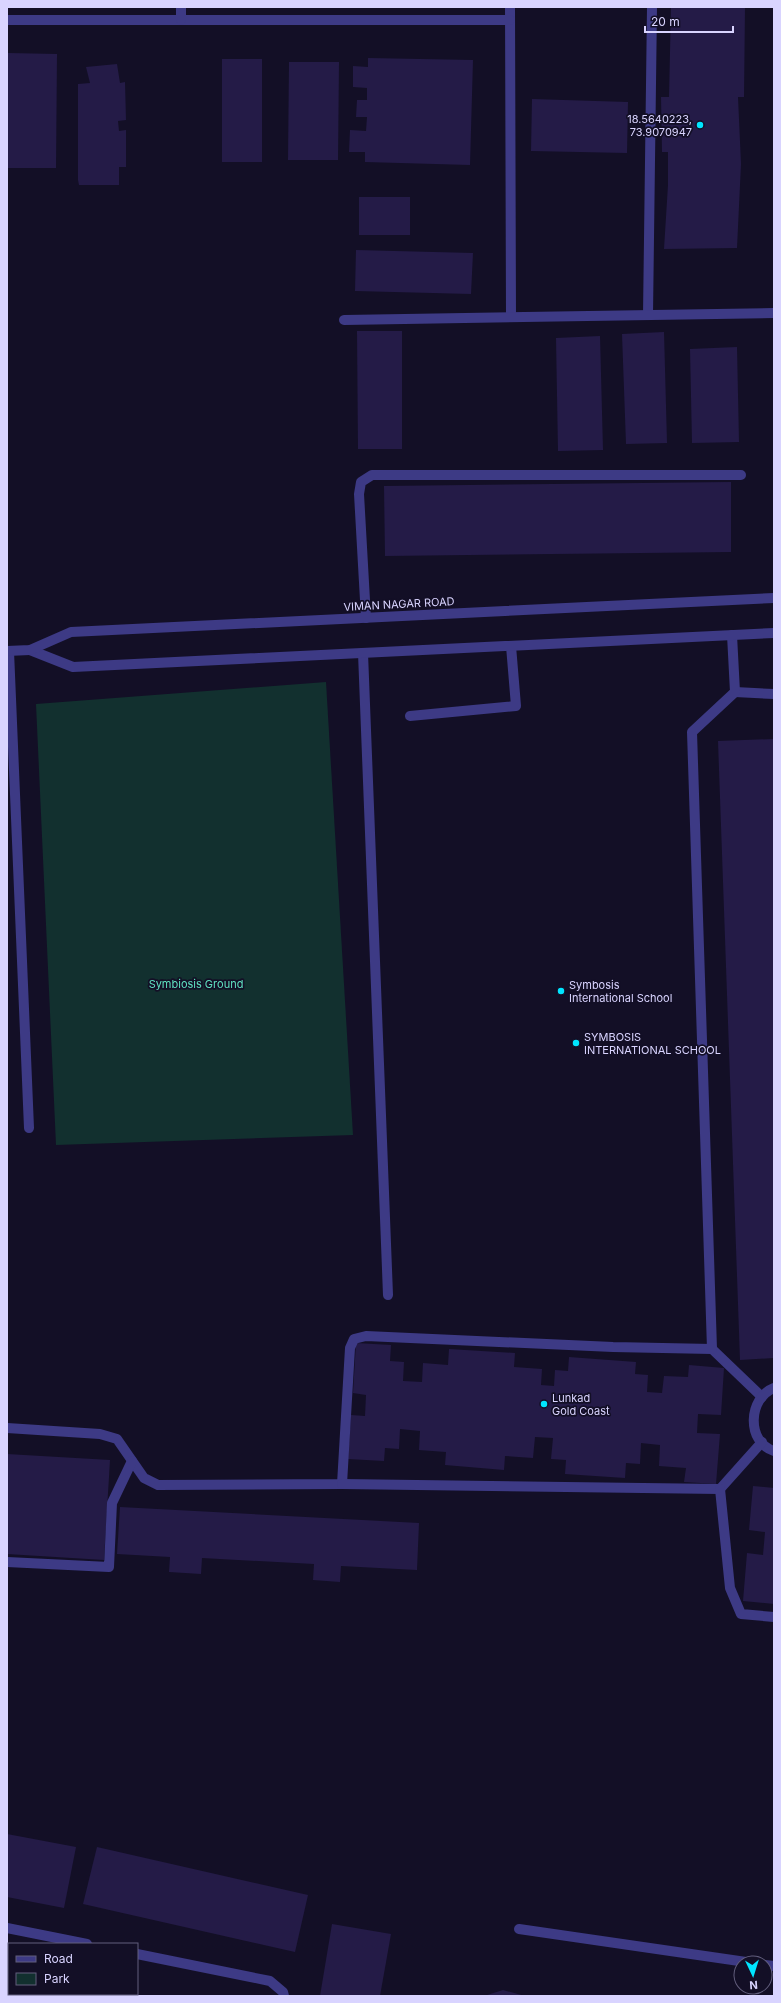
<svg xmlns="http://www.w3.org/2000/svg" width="781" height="2003" font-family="Inter,sans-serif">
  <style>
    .green { fill: #12302f }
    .building { fill: #241b47 }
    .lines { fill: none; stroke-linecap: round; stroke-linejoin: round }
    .service { stroke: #3d3a85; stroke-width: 10 }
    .minor { stroke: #3d3a85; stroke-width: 10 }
    .tertiary { stroke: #3d3a85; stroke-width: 10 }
    .poi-dot { fill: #00e5ff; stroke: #130f26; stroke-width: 1.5 }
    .labels { text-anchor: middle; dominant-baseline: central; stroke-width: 3.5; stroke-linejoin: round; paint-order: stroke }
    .poi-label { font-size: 11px; fill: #d9d4ff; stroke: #130f26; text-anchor: start }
    .street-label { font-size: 11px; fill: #d9d4ff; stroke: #130f26 }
    .park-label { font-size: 11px; fill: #5fe0c0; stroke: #130f26 }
  </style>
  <rect width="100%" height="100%" fill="#130f26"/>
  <!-- green -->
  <polygon class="green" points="326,682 353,1135 56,1145 36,704"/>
  <!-- building -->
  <g class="building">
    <polygon points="671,7 745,7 744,97 738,97 741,164 737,248 664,249 668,185 668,152 662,152 661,97 669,97"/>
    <polygon points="8,53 57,54 56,168 8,168"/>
    <polygon points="368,58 473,60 470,165 365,162 365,152 349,152 350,130 366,131 367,117 356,117 357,100 367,100 367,88 353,87 353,66 368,67"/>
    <rect x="222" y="59" width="40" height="103"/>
    <polygon points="289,62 339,62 338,160 288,160"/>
    <polygon points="117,64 120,83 125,82 126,120 118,121 119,131 126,130 126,167 119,167 119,185 79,185 78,180 78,84 90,83 86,67"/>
    <polygon points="532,99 628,102 627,153 531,151"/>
    <rect x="359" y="197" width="51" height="38"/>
    <polygon points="356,250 473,253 471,294 355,291"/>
    <polygon points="357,331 402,331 402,449 358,449"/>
    <polygon points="664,332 667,443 626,444 622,334"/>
    <polygon points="600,336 603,450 558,451 556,338"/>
    <polygon points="737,347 739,442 692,443 690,349"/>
    <polygon points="731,482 731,552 385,556 384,486"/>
    <polygon points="774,739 774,1358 740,1360 718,741"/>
    <polygon points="356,1343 391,1345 390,1361 404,1362 403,1381 422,1382 423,1363 448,1365 449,1349 515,1353 514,1367 542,1369 541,1385 554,1386 555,1370 568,1371 569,1357 636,1362 635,1374 648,1375 647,1392 662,1393 664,1376 688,1377 689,1365 724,1368 721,1415 698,1414 697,1433 720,1434 716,1484 684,1482 686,1468 659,1466 660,1445 641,1443 640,1464 626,1463 625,1478 565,1474 566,1460 551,1459 553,1438 535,1437 533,1458 505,1456 504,1470 445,1465 446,1452 419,1450 420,1431 400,1429 399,1449 385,1448 384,1461 348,1459 351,1415 365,1416 366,1395 353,1393"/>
    <polygon points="7,1454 110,1460 104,1560 7,1554"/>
    <polygon points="753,1486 774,1488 774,1604 743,1601 747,1553 763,1555 765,1532 749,1530"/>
    <polygon points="120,1507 419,1523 417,1570 341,1566 340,1582 313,1580 314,1564 202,1558 201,1574 169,1572 170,1557 117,1554"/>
    <polygon points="7,1834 76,1847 64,1908 7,1897"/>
    <polygon points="97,1847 308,1895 295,1952 83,1904"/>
    <polygon points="332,1924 391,1934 380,1996 320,1996"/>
    <polygon points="503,1990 525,1996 484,1996"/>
  </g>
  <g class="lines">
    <!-- service -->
    <g class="service">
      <polyline points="648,315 652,7"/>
      <polyline points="366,618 359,494 361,482 372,475 741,475"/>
      <polyline points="9,651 29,1128"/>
      <polyline points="363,653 388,1295"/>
      <polyline points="735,692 774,694"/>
      <polyline points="410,716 516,706 511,646"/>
      <polyline points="712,1349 762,1397"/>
      <path d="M 774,1388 C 748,1398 746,1442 774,1451"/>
      <polyline points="7,1428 100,1434 117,1439 144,1478 158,1485 342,1484 350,1348 354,1339 366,1336 613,1347 712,1349 692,732 735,692 732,635"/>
      <polyline points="342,1484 720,1489 762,1442"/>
      <polyline points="720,1489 730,1588 741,1614 774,1617"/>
      <polyline points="7,1562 109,1567 112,1503 132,1461"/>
      <polyline points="519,1929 753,1963"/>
      <polyline points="765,1965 774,1966"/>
    </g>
    <!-- minor -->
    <g class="minor">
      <polyline points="510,7 511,317"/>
      <polyline points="7,20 510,20"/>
      <polyline points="181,20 181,7"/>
      <polyline points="344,320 774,313"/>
      <polyline points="7,1928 87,1944"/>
      <polyline points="137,1954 270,1981 283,1992 284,1996"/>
    </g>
    <!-- tertiary -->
    <g class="tertiary">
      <polyline points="30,650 73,667 774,633"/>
      <polyline points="7,651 30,650 71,632 774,598"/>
    </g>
  </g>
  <!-- markers -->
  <g class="poi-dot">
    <circle cx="700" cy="125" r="4"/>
    <circle cx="561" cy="991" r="4"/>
    <circle cx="576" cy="1043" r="4"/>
    <circle cx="544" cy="1404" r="4"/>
  </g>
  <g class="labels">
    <!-- poi labels -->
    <g class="poi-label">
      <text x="692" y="119" text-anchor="end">18.5640223,<tspan x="692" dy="13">73.9070947</tspan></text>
      <text x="569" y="985">Symbosis<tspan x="569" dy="13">International School</tspan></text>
      <text x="584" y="1037">SYMBOSIS<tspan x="584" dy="13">INTERNATIONAL SCHOOL</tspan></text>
      <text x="552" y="1398">Lunkad<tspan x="552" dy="13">Gold Coast</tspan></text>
    </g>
    <!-- street labels -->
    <g class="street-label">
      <text transform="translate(399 604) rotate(-3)">VIMAN NAGAR ROAD</text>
    </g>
    <!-- park labels -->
    <g class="park-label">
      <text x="196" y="984">Symbiosis Ground</text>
    </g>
  </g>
  <!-- border -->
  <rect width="781" height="2003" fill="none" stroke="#d9d4ff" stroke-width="16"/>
  <!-- legend -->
  <rect x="8" y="1943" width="130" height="52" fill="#130f26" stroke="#625e7d"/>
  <rect x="16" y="1956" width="20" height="6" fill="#3d3a85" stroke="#625e7d"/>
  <text x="44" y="1963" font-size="12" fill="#d9d4ff">Road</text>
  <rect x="16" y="1973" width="20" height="12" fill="#12302f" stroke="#625e7d"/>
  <text x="44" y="1983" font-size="12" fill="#d9d4ff">Park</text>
  <!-- north arrow -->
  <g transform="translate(753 1975) rotate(176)"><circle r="19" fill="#130f26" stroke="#625e7d"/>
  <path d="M0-3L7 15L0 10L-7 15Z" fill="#00e5ff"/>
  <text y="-6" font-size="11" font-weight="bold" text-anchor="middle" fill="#d9d4ff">N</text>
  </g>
  <!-- scale -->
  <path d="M645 26v6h88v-6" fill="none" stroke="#d9d4ff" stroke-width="2"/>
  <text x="651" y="26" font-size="12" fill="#d9d4ff" stroke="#130f26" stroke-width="3" paint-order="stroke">20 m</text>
</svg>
